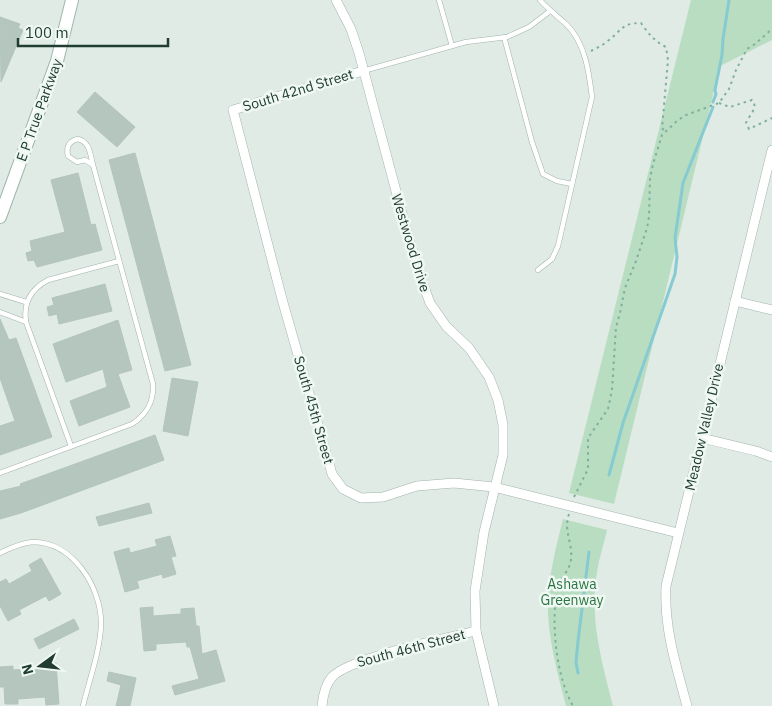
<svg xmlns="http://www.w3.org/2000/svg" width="772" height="706" font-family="'IBM Plex Sans',sans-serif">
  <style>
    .green { fill: #b8ddc0 }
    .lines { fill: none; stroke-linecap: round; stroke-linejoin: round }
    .stream { stroke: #86cad2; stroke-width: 3 }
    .building { fill: #b5c6be; stroke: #b2c5bc }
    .lane-casing { stroke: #a3b3ac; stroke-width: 5.5 }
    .street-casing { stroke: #a3b3ac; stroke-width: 10 }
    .secondary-casing { stroke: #9eb7ad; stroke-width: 14 }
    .path { stroke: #80af9e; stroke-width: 2; stroke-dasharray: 2.5 4; stroke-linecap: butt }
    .lane { stroke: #fff; stroke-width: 4.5 }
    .street { stroke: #fff; stroke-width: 9 }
    .secondary { stroke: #fff; stroke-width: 12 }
    .labels { text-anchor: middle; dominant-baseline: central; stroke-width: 5; stroke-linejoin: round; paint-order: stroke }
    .street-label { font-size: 14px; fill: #203c33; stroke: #f0f8f3 }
    .park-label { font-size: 14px; fill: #2a7342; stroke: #f0f8f3 }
  </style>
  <rect width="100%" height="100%" fill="#e0ebe5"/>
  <!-- green -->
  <g class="green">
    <polygon points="691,0 772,0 772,40 720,66 614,504 569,493"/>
    <path d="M 563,519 L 607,530 C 604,544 599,558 597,572 C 589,618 602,662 613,706 L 566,706 C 558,675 547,635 548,603 C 549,574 556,547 563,519 Z"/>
  </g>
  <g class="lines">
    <!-- stream -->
    <g class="stream">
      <polyline points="713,102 716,94 715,90 722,55 723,39 729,0"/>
      <polyline points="609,475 623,423 675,274 677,257 675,238 683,183 713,107"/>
      <polyline points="578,673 576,662 578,641 589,552"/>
    </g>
  </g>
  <!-- building -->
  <g class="building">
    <polygon points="0,17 20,24 18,28 23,30 1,82"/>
    <polygon points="95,92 135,127 117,147 77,112"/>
    <polygon points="135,153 191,365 165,371 109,160"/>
    <polygon points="78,173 91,225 95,224 102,250 37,267 34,260 28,261 26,253 32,251 30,241 65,232 51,180"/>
    <polygon points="105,284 112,311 59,324 57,314 49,316 47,307 54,305 52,298"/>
    <polygon points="0,319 9,340 16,338 52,437 0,455 0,426 15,421 0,378"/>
    <polygon points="118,320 132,370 118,374 130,407 79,426 70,401 107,387 103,369 66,382 53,344"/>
    <polygon points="172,378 198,382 188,436 163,431"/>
    <polygon points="155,435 164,460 21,513 0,519 0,491 21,486 20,484"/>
    <polygon points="149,503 152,513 99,526 96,517"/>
    <polygon points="170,536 176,556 171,557 176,574 163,578 162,574 137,581 139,588 125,592 114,552 129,548 130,553 157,546 155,540"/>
    <polygon points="41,558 61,594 49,601 46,596 19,610 21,614 8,621 0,606 0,582 6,579 9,584 32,571 29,565"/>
    <polygon points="153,607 153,616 181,614 181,609 194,608 196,626 199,626 202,654 216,650 225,681 175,695 172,686 199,679 190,647 187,647 186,642 156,644 156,650 144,651 140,608"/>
    <polygon points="74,619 79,629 39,649 34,639"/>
    <polygon points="56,663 59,704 46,705 45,697 18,699 18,704 5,704 4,687 0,687 0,667 13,666 13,670 43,668 43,664"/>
    <polygon points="109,672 136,678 130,706 116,706 121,685 107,681"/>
  </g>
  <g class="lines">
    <!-- lane casing -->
    <g class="lane-casing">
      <g id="lane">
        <polyline points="439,0 452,46"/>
        <polyline points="504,37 532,142 543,174 557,181 572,184"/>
        <polyline points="363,71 466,42 507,37 529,27 550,11"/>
        <path d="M 78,139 C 90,142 90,154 93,165 L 85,160 L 77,162 L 68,156 C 66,147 69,141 78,139 Z"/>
        <path d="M 538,270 L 552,259 L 558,246 L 592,97 C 589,72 585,42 566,24 C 557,16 548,9 540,0"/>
        <polyline points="0,294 26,302"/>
        <polyline points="0,312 26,322"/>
        <path d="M 71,446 L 26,322 C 23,303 31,289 48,280 L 119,261"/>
        <path d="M 0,473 L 132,424 C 147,414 154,402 153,384 L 93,165"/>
        <path d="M 0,553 C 10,548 21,543 33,542 C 73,542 101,587 101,623 C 101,648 89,681 83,706"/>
      </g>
    </g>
    <!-- street casing -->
    <g class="street-casing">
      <g id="street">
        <polyline points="336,0 351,29 359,53 407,232 420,276 430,303 446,326 469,348 489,377 498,400 503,425 503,455 484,532 475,591 476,631 494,706"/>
        <polyline points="363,71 233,110 282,299 332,474 343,489 361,498 383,497 417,486 454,483 494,487 678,533"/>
        <polyline points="735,301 772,310"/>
        <polyline points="702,438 756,451 772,457"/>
        <path d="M 322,706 C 323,696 325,685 332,677 C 349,658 447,638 476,631"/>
        <path d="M 687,706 C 676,665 664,629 666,586 L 772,150"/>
      </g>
    </g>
    <!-- secondary casing -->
    <g class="secondary-casing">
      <polyline id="secondary" points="0,217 57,61 72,0"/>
    </g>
    <!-- path -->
    <g class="path">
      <path d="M 591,51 C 597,48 603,45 609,40 C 622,30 622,23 641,23 C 648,33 654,41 666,47 L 668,60 L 662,128 L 665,132"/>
      <path d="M 719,103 L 730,107 L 752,100 C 759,108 749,115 746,123 L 749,129 L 772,118"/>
      <polyline points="574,497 588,469 588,438 608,409 612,390 616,327 620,313 625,288 636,261 647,228 649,217 650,179 653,164 662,135 678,120 686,115 719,103 729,89 736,70 747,49 755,44 772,29"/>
      <path d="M 569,514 C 563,531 573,543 571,559 C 570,571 559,579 557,590 C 551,624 556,676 573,706"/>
    </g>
    <!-- lane -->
    <use href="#lane" class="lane"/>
    <!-- street -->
    <use href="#street" class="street"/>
    <!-- secondary -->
    <use href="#secondary" class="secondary"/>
  </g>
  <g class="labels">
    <!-- street labels -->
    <g class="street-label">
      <text transform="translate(298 90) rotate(-17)">South 42nd Street</text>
      <text transform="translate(39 110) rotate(-70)">E P True Parkway</text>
      <text transform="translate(411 243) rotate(73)">Westwood Drive</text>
      <text transform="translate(314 410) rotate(74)">South 45th Street</text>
      <text transform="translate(704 427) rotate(-77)">Meadow Valley Drive</text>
      <text transform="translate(411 648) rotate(-15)">South 46th Street</text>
    </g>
    <!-- park labels -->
    <g class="park-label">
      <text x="572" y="584">Ashawa<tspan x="572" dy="16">Greenway</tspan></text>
    </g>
  </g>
  <!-- north arrow -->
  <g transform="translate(40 666) rotate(255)" stroke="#f0f8f3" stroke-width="4" paint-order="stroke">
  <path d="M0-4L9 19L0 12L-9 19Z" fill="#203c33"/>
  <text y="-8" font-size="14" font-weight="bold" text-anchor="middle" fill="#203c33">N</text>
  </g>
  <!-- scale -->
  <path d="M18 38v8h150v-8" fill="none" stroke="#203c33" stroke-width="2.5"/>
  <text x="25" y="38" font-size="15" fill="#203c33" stroke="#f0f8f3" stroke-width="4" paint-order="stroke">100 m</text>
</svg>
